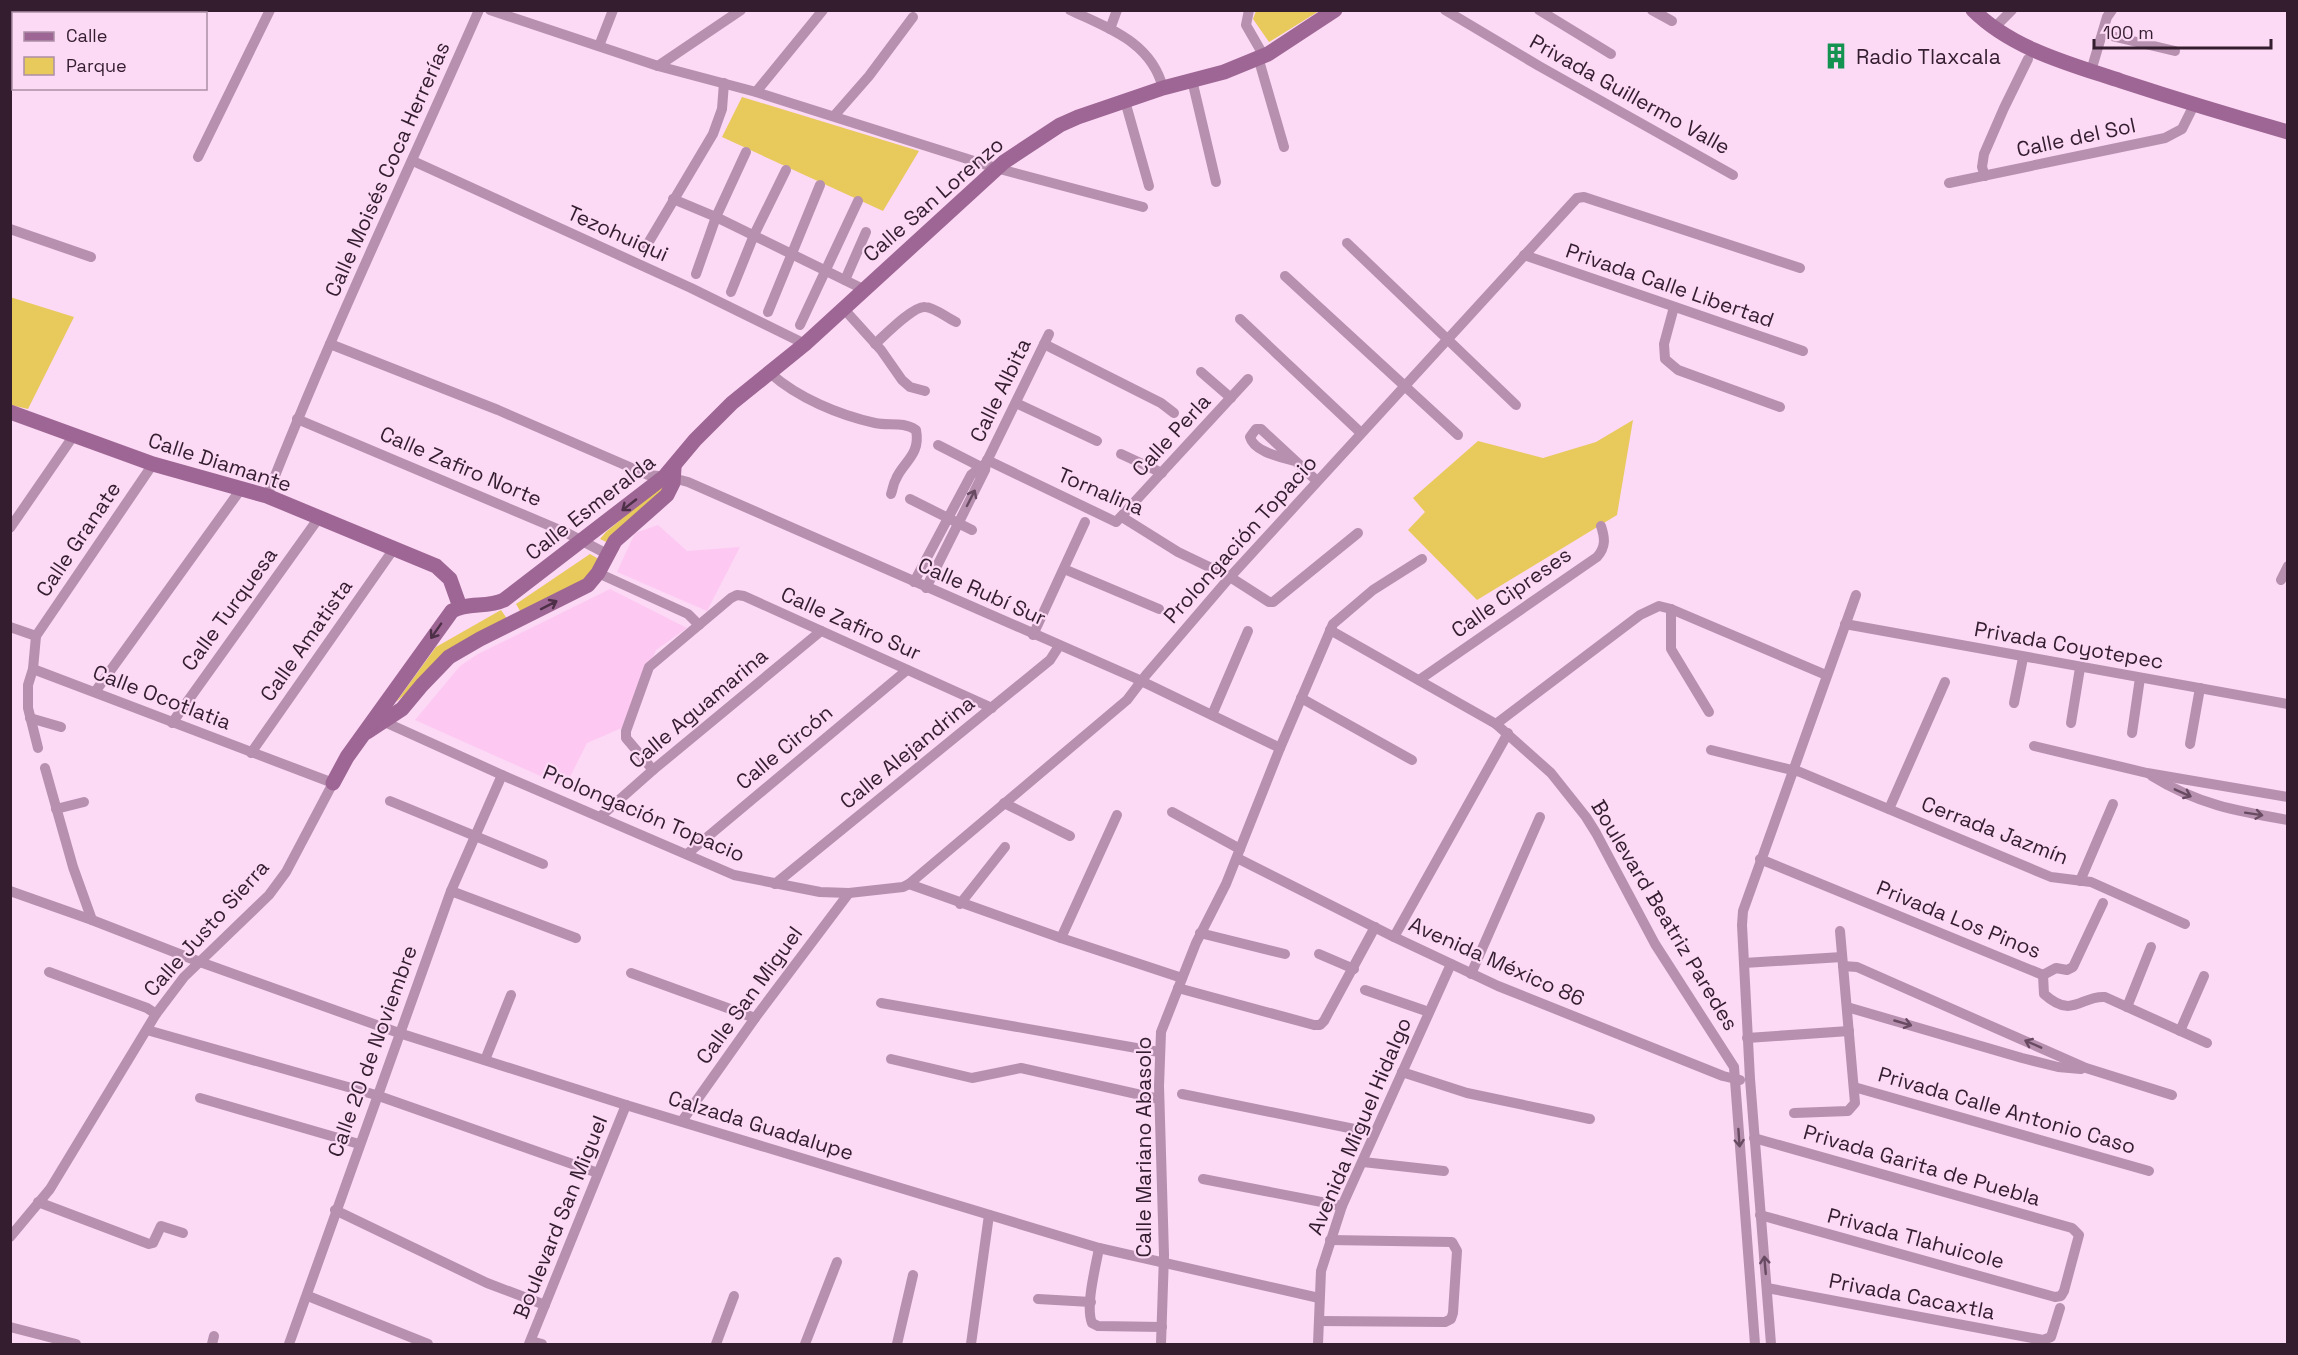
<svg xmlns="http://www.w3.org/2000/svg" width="2298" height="1355" font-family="'Space Grotesk',sans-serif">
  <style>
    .built { fill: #fdc9f2 }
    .green { fill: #e8c95c }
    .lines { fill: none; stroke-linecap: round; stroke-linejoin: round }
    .street { stroke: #b790af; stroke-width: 10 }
    .secondary { stroke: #9e6694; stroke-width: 15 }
    .oneway { stroke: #684b62 }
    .oneway2 { stroke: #4e2f48 }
    .labels { text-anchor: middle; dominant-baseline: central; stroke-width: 4.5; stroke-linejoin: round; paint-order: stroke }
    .poi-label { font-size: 21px; fill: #331d2f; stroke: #fcd9f5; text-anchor: start }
    .street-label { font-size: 21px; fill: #331d2f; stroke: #fcd9f5 }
  </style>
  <rect width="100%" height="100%" fill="#fcd9f5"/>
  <!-- built -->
  <g class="built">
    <polygon points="658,525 687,551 740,547 707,611 617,572 635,533"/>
    <polygon points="610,589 687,628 656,650 624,727 587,743 565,787 415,720 460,666 478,654"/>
  </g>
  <!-- green -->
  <g class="green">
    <polygon points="1256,11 1256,10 1319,11 1269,42 1253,19"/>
    <polygon points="742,97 919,151 883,211 722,137"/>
    <polygon points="10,297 74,317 28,409 11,405"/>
    <polygon points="1633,420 1617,515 1477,600 1408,530 1425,512 1413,498 1478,441 1543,458 1596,442"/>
    <polygon points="663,484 670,495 613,545 600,539 606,532"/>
    <polygon points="590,554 602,561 596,574 523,616 516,604"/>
    <polygon points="501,610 510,623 442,664 396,702 436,647"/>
  </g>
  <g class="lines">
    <!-- street -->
    <g class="street">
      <polyline points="490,10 658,66 756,92 996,168 1143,207"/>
      <path d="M 1070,10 C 1110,29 1151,42 1163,88"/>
      <polyline points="1249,10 1246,25 1261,51 1260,64 1284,147"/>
      <polyline points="1445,10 1539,66 1733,175"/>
      <polyline points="1539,10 1611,54"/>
      <polyline points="1652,10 1672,21"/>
      <polyline points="1995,27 2012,10"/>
      <polyline points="1110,29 1117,10"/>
      <polyline points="2103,34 2175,51"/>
      <polyline points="599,46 613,10"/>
      <polyline points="658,66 741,10"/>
      <polyline points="2091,71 2107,17 2112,10"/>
      <polyline points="1192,80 1216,182"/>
      <polyline points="756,92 823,10"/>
      <polyline points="1125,101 1149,186"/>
      <polyline points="834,116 869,76 913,17"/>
      <polyline points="198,157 270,10"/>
      <polyline points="413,161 691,288 805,344"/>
      <polyline points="1985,176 1982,167 1984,154 2004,108 2028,59"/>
      <polyline points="1949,183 2165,138 2182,129 2194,105"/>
      <polyline points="673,199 716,217 863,289"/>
      <polyline points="10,229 91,257"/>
      <polyline points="1347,243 1516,405"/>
      <polyline points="644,250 713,134 722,109 724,83"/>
      <polyline points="1524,255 1803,351"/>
      <polyline points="696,274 716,217 746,152"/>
      <polyline points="1285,276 1458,435"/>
      <polyline points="845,280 866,232"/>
      <polyline points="731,292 754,235 786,170"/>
      <polyline points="1674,307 1664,344 1665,359 1678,370 1780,407"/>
      <polyline points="843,308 881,350 902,380 910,387 925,391"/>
      <polyline points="768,312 820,185"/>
      <polyline points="1240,319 1361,433"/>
      <polyline points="800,325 858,201"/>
      <polyline points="330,344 498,410 648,475 669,477 688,482 1135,678 1280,748"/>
      <path d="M 875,344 C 884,336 913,306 925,307 C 934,307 947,318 956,322"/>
      <polyline points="1044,344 1161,403 1174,413"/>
      <polyline points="1201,372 1231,398"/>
      <path d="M 770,373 C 798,398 839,415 875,423 C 889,426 903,421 916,430 C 921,455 903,462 896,479 C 893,484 893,489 891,494"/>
      <polyline points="1016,403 1097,441"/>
      <polyline points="297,419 567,533 607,554"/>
      <polyline points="938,445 985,469"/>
      <polyline points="1121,454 1162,473"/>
      <polyline points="987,460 1116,522 1248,379"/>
      <path d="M 1295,461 C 1281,457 1254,452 1250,437 L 1256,429 L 1261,429 L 1317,481"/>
      <path d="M 267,496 C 331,332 408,172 479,10"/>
      <polyline points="910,499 972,530"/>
      <polyline points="1122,517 1178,552 1230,577 1269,602 1273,602 1358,533"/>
      <polyline points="10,528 74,435"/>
      <polyline points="1064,569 1159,609"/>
      <polyline points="598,573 688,614 699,625"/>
      <polyline points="2281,580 2288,566"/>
      <polyline points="914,582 971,475 986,463"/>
      <polyline points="926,588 985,470 986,463 1049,334"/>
      <polyline points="1671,609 1671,649 1709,712"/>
      <polyline points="1845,624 2288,704"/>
      <polyline points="10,627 36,636"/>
      <polyline points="1330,630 1496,724 1551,773 1586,817 1596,833 1655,944 1734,1067 1755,1344"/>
      <polyline points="1033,635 1085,522"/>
      <path d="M 1419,680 L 1597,557 C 1606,547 1605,538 1601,526"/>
      <polyline points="95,692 241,489"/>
      <polyline points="1301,698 1412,760"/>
      <polyline points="2014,703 2023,658"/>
      <polyline points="1212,715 1248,631"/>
      <polyline points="30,718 61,727"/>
      <polyline points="378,719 502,775 734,875 820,892 849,893 903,887 909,884 1127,700 1146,675 1230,577 1577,198 1584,197 1800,268"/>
      <polyline points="172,723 318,519"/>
      <polyline points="2071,723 2080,668"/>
      <polyline points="1496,724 1640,615 1659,606 1671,609 1826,675"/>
      <polyline points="2132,733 2140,678"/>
      <polyline points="2190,744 2200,688"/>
      <polyline points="2034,746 2147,773 2288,797"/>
      <polyline points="38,748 28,708 28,685 33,669 36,636 153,464"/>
      <polyline points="1711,750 1800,772 2051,877 2091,882 2185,924"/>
      <polyline points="251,753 393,550"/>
      <polyline points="45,768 73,867 92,920"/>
      <polyline points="653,770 626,738 626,731 649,667 731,598 737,595 744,596 992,708"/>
      <path d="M 2152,776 C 2197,804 2236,811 2288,820"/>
      <polyline points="390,801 543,864"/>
      <polyline points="1004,803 1070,836"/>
      <polyline points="56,809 84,802"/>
      <polyline points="1889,809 1945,682"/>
      <polyline points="1172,812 1240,849"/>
      <polyline points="601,816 653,770 821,631"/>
      <polyline points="687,854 907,670"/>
      <polyline points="1237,858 1394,937 1498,986 1723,1076 1740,1080"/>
      <polyline points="1760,859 2043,975"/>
      <polyline points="2080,881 2113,804"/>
      <polyline points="775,884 1050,660 1059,646"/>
      <polyline points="909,884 1061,938 1182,978"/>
      <polyline points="10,891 92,920 200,962 399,1033 626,1105 1099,1248 1319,1298"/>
      <polyline points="451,891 576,938"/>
      <polyline points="960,904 1005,847"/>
      <polyline points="1200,933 1285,954"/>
      <polyline points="1394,937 1508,733"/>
      <polyline points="1061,938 1117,815"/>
      <polyline points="1319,954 1354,969"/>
      <polyline points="1744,963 1842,957"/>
      <polyline points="1843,966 1857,967 2086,1068 2172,1095"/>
      <polyline points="49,972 147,1008 156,1014"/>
      <polyline points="631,973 755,1018"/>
      <polyline points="1471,974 1540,817"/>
      <path d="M 2043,975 L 2044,994 C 2073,1020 2081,995 2105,997 L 2207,1043"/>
      <polyline points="2043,975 2056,968 2067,970 2073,967 2103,903"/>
      <polyline points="1178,988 1314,1025 1320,1025 1324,1021 1375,927"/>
      <polyline points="1365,990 1429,1012"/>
      <polyline points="881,1003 1159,1052"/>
      <polyline points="1847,1007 2022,1058 2058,1067 2081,1069"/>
      <polyline points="2127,1007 2151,947"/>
      <polyline points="147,1030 376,1095 598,1173"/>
      <polyline points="2180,1031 2204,976"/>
      <polyline points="1747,1038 1849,1031"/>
      <polyline points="891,1059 972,1078 1021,1068 1159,1099"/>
      <polyline points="485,1060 511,995"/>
      <polyline points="1402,1072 1467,1093 1590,1119"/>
      <polyline points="1854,1087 2149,1171"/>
      <polyline points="1182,1094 1374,1133"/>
      <polyline points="200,1098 359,1144"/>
      <polyline points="1794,1113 1848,1111 1855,1103 1840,931"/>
      <polyline points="682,1121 755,1018 849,893"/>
      <polyline points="1754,1138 2072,1228 2079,1235 2064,1291 2061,1296 2055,1297 1760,1215"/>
      <polyline points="1363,1162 1444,1171"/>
      <polyline points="1203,1179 1342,1206"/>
      <polyline points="38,1202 149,1244 153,1243 161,1226 183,1233"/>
      <polyline points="335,1210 487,1283 545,1305"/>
      <polyline points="10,1237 50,1189 156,1014 184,977 269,895 286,872 333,783 33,669"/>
      <path d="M 1099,1248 C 1096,1266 1085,1306 1092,1323 L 1098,1326 L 1162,1327"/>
      <polyline points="1767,1288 2043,1340 2051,1337 2060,1308"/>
      <polyline points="308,1296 428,1344"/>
      <polyline points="1038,1299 1091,1302"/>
      <polyline points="1319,1321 1445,1322 1451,1319 1453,1313 1457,1251 1452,1242 1330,1240"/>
      <polyline points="10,1327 76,1344"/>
      <polyline points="531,1341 542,1344"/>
      <polyline points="212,1344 214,1336"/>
      <polyline points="289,1344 451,891 502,775"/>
      <polyline points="529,1344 626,1105"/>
      <polyline points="716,1344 734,1296"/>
      <polyline points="805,1344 837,1262"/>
      <polyline points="897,1344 913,1275"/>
      <polyline points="971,1344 989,1215"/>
      <polyline points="1161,1344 1164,1255 1159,1086 1161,1032 1196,943 1226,884 1280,748 1333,624 1373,590 1422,559"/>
      <polyline points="1318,1344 1321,1271 1342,1206 1451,964"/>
      <polyline points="1771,1344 1750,1079 1742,925 1743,911 1856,595"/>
    </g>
    <!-- secondary -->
    <g class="secondary">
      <path d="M 1973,10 C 2012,49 2070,64 2121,81 C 2176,99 2232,116 2288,132"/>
      <polyline points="10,412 153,464 267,496 436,566 450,579 460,607"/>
      <polyline points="367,732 402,709 422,685 449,657 480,639 588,585 598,573 615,541 667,495 673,483 674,468"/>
      <path d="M 333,783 L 347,757 L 452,611 C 467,602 487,608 504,600 L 664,477 L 695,440 L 732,403 L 805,344 L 1004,162 L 1060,125 L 1078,117 L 1163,88 L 1224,72 L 1268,54 L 1335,10"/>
    </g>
  </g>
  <!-- one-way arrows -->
  <defs><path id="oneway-shaft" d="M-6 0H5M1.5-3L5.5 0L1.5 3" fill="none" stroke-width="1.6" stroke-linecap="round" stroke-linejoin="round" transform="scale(1.5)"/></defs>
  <g class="oneway">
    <use href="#oneway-shaft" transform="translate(971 498) rotate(-63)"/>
    <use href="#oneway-shaft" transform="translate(2183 793) rotate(24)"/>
    <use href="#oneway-shaft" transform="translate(2254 814) rotate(9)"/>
    <use href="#oneway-shaft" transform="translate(1903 1023) rotate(16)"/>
    <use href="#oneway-shaft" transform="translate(2033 1044) rotate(-156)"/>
    <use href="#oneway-shaft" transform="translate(1739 1138) rotate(86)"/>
    <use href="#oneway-shaft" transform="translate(1765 1265) rotate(-95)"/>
  </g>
  <g class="oneway2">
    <use href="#oneway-shaft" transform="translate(629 505) rotate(142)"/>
    <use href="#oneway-shaft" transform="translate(549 605) rotate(-27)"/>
    <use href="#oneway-shaft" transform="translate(436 631) rotate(125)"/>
  </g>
  <!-- icons -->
  <defs>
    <g id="building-bare" transform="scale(2.07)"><path d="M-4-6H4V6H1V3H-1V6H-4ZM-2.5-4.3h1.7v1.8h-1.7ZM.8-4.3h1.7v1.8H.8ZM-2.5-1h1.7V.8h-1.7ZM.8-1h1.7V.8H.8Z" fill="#149350" stroke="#fcd9f5" stroke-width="2.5" paint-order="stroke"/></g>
  </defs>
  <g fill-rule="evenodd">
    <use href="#building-bare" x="1836" y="56"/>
  </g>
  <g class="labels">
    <!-- poi labels -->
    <g class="poi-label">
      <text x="1856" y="56">Radio Tlaxcala</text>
    </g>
    <!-- street labels -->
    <g class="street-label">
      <text transform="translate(1630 94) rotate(29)">Privada Guillermo Valle</text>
      <text transform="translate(2076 137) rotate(-12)">Calle del Sol</text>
      <text transform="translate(387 169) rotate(-66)">Calle Moisés Coca Herrerías</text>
      <text transform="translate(933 199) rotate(-41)">Calle San Lorenzo</text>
      <text transform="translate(618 233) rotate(24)">Tezohuiqui</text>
      <text transform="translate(1670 285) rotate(19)">Privada Calle Libertad</text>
      <text transform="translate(1000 390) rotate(-64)">Calle Albita</text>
      <text transform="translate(1171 435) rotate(-47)">Calle Perla</text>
      <text transform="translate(220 462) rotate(18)">Calle Diamante</text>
      <text transform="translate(461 466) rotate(23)">Calle Zafiro Norte</text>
      <text transform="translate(1101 491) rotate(23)">Tornalina</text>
      <text transform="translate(590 507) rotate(-38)">Calle Esmeralda</text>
      <text transform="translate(78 539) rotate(-56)">Calle Granate</text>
      <text transform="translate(1240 539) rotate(-48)">Prolongación Topacio</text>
      <text transform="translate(982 591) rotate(24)">Calle Rubí Sur</text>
      <text transform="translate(1511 592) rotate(-35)">Calle Cipreses</text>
      <text transform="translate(229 609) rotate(-54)">Calle Turquesa</text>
      <text transform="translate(851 623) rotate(24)">Calle Zafiro Sur</text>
      <text transform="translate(306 640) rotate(-55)">Calle Amatista</text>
      <text transform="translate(2069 645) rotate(10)">Privada Coyotepec</text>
      <text transform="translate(162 697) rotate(21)">Calle Ocotlatia</text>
      <text transform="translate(698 708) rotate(-40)">Calle Aguamarina</text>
      <text transform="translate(784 747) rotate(-40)">Calle Circón</text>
      <text transform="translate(907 752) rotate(-39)">Calle Alejandrina</text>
      <text transform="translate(644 813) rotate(23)">Prolongación Topacio</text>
      <text transform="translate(1995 830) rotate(21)">Cerrada Jazmín</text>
      <text transform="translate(1665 915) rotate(59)">Boulevard Beatriz Paredes</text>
      <text transform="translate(1959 919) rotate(22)">Privada Los Pinos</text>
      <text transform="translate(206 928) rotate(-48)">Calle Justo Sierra</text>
      <text transform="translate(1497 961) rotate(24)">Avenida México 86</text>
      <text transform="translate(749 995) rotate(-54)">Calle San Miguel</text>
      <text transform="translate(372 1051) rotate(-70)">Calle 20 de Noviembre</text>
      <text transform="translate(2007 1110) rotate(16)">Privada Calle Antonio Caso</text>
      <text transform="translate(761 1125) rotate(17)">Calzada Guadalupe</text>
      <text transform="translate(1359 1126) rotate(-67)">Avenida Miguel Hidalgo</text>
      <text transform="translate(1143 1147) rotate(-90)">Calle Mariano Abasolo</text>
      <text transform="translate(1922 1165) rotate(16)">Privada Garita de Puebla</text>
      <text transform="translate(560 1217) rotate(-68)">Boulevard San Miguel</text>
      <text transform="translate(1916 1238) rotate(15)">Privada Tlahuicole</text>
      <text transform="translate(1912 1296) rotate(11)">Privada Cacaxtla</text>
    </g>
  </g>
  <!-- border -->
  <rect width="2298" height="1355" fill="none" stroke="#331d2f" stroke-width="24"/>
  <!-- legend -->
  <rect x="12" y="12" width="195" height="78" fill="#fcd9f5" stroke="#ac8ea6" stroke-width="1.5"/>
  <rect x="24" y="32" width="30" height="9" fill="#9e6694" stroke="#ac8ea6" stroke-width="1.5"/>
  <text x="66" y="42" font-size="18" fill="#331d2f">Calle</text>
  <rect x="24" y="57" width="30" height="18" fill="#e8c95c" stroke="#ac8ea6" stroke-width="1.5"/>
  <text x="66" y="72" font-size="18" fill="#331d2f">Parque</text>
  <!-- scale -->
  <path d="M2094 39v9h177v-9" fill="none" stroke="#331d2f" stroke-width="3"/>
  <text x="2103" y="39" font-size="18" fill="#331d2f" stroke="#fcd9f5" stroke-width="4.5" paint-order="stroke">100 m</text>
</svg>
